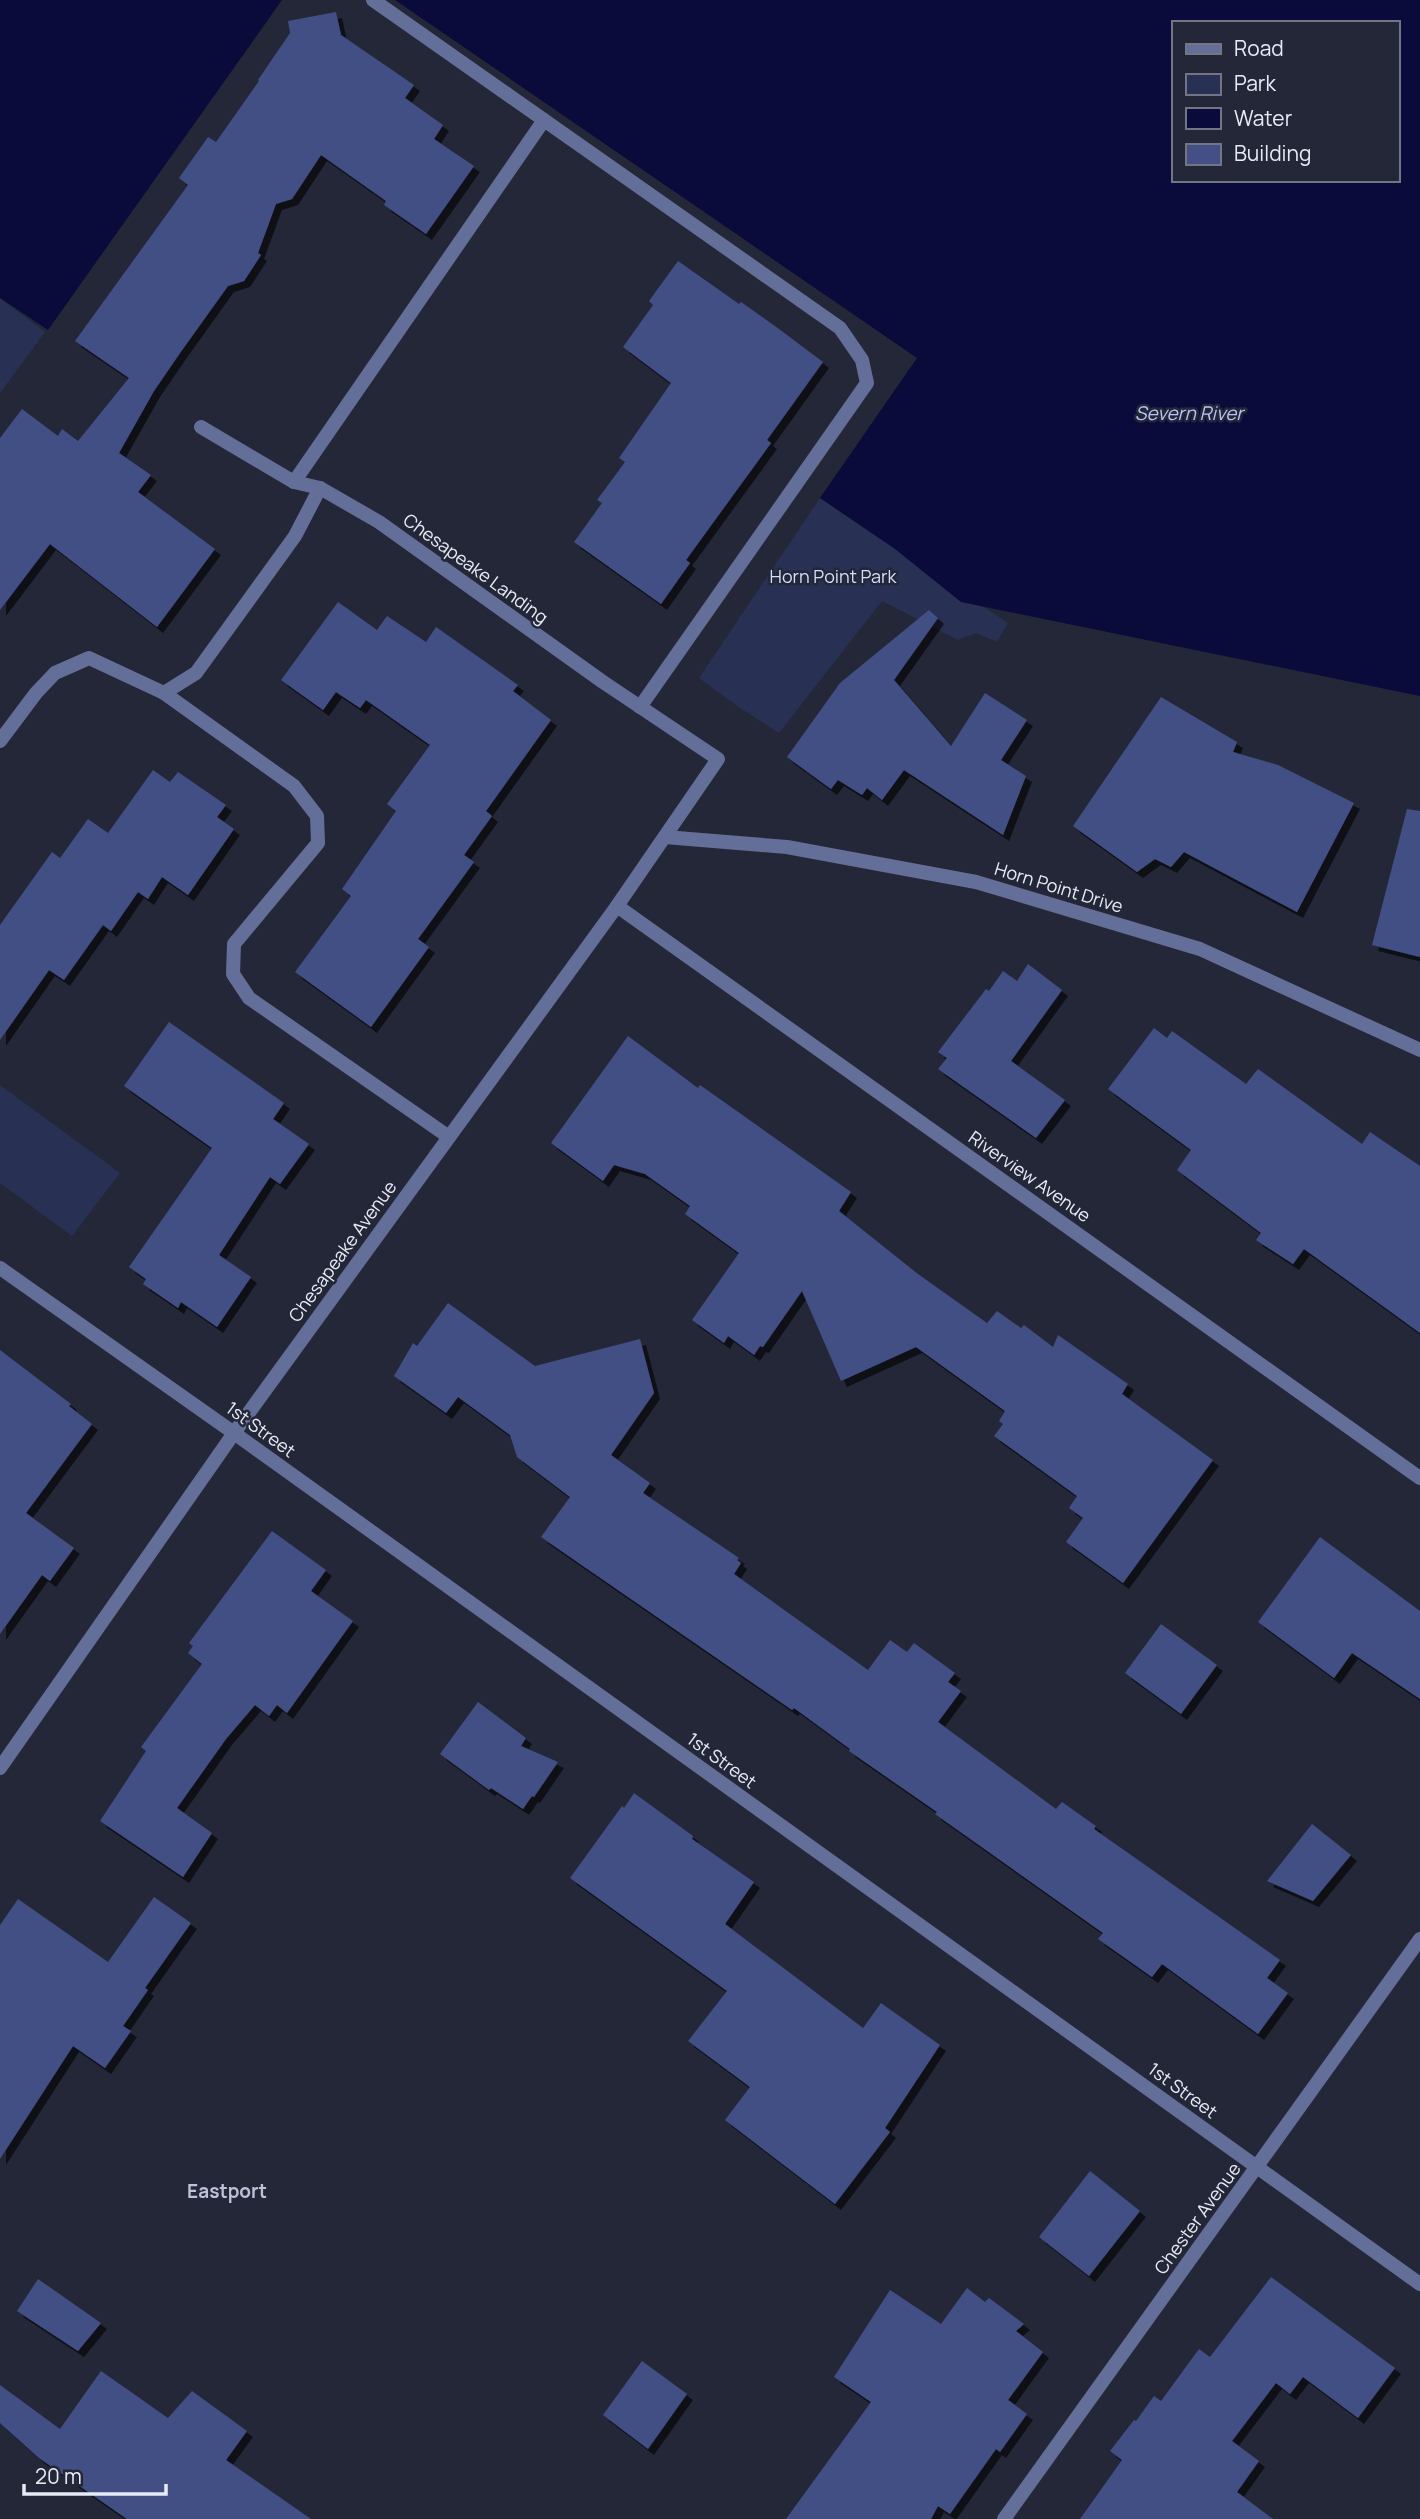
<svg xmlns="http://www.w3.org/2000/svg" width="1420" height="2519" font-family="Manrope,sans-serif">
  <style>
    .green { fill: #283054 }
    .water { fill: #0a0b3b; fill-rule: evenodd }
    .building { fill: #434f85; filter: url(#shadow) }
    .lines { fill: none; stroke-linecap: round; stroke-linejoin: round }
    .street { stroke: #646f99; stroke-width: 14 }
    .labels { text-anchor: middle; dominant-baseline: central; stroke-width: 5; stroke-linejoin: round; paint-order: stroke }
    .street-label { font-size: 18px; fill: #e8ebf6; stroke: #232738 }
    .park-label { font-size: 18px; fill: #d3ddff; stroke: #232738 }
    .water-label { font-size: 19px; font-style: italic; fill: #b6c3f5; stroke: #232738 }
    .neighbourhood-label { font-size: 19px; font-weight: bold; fill: #bbc1d6; stroke: #232738 }
  </style>
  <defs>
    <filter id="shadow"><feDropShadow dx="6" dy="6" stdDeviation="0" flood-color="#0009"/></filter>
  </defs>
  <rect width="100%" height="100%" fill="#232738"/>
  <!-- green -->
  <g class="green">
    <polygon points="0,298 45,332 0,393"/>
    <polygon points="820,498 1008,623 997,642 976,633 958,640 882,601 779,733 740,708 699,678"/>
    <polygon points="0,1085 120,1173 72,1236 0,1183"/>
  </g>
  <!-- water -->
  <g class="water">
    <polygon points="0,0 282,0 48,330 0,298"/>
    <path d="M 395,0 L 1420,0 L 1420,696 L 961,602 L 895,549 L 820,498 L 917,358 ZM 1173,23 L 1397,23 L 1397,180 L 1173,180 Z"/>
  </g>
  <!-- building -->
  <g class="building">
    <polygon points="336,12 341,35 414,85 405,98 443,125 434,139 474,166 426,234 384,205 386,201 321,155 292,199 276,204 258,253 261,255 244,281 228,286 180,353 154,391 119,453 151,475 138,492 215,549 157,627 50,544 0,610 0,438 22,409 58,436 62,429 78,441 129,378 75,341 188,185 179,178 208,137 216,142 259,81 258,80 290,33 288,21"/>
    <polygon points="678,261 739,304 741,302 775,326 823,362 767,440 771,443 686,560 690,563 661,604 574,542 602,503 597,500 625,462 619,458 671,383 623,347 653,305 649,301"/>
    <polygon points="338,602 377,630 387,616 426,642 436,627 518,685 513,691 551,720 486,811 492,816 464,855 474,862 418,939 429,947 371,1027 295,972 351,896 342,889 396,811 387,804 430,745 366,700 360,708 336,692 323,710 281,680"/>
    <polygon points="929,610 938,618 894,680 951,746 985,693 1027,720 1001,760 1026,776 1003,835 904,770 882,800 867,788 862,795 838,780 831,789 787,757 840,683"/>
    <polygon points="1161,697 1237,742 1233,752 1278,765 1354,803 1297,912 1184,852 1171,867 1155,859 1137,872 1073,826"/>
    <polygon points="153,770 170,782 178,772 226,805 217,817 234,829 188,895 162,877 148,899 138,892 111,931 103,925 64,980 49,970 0,1040 0,925 52,852 60,858 88,819 108,833"/>
    <polygon points="1407,809 1420,811 1420,957 1372,945"/>
    <polygon points="1028,964 1062,990 1011,1061 1065,1100 1036,1138 938,1069 947,1058 938,1052 986,989 989,991 1003,971 1017,981"/>
    <polygon points="169,1022 284,1103 273,1119 309,1144 280,1184 270,1177 219,1255 251,1277 217,1327 181,1302 178,1308 143,1284 146,1279 129,1267 212,1148 124,1086"/>
    <polygon points="1154,1028 1167,1038 1172,1031 1246,1084 1258,1069 1362,1144 1370,1132 1420,1166 1420,1333 1304,1249 1293,1264 1256,1240 1261,1233 1177,1170 1191,1150 1108,1089"/>
    <polygon points="628,1036 698,1088 700,1085 851,1192 839,1211 918,1274 987,1323 997,1311 1021,1328 1024,1325 1053,1347 1058,1335 1128,1384 1122,1394 1213,1460 1123,1583 1066,1542 1083,1518 1069,1508 1077,1496 994,1436 1003,1424 999,1421 1005,1411 916,1347 841,1381 802,1291 763,1347 760,1346 754,1355 728,1336 724,1343 692,1320 739,1253 685,1214 690,1206 645,1174 614,1165 603,1181 551,1143"/>
    <polygon points="448,1303 535,1366 640,1339 654,1393 611,1455 650,1483 643,1493 739,1558 737,1560 741,1563 734,1574 868,1670 890,1640 907,1652 914,1643 955,1673 948,1682 961,1691 938,1722 1056,1809 1062,1802 1096,1826 1094,1829 1280,1960 1267,1978 1288,1993 1258,2034 1162,1964 1152,1977 1098,1939 1103,1933 935,1814 937,1812 849,1751 850,1749 794,1708 792,1710 541,1537 570,1497 517,1457 510,1435 458,1397 446,1413 394,1376 413,1343 417,1346"/>
    <polygon points="0,1350 71,1404 69,1406 92,1424 26,1513 74,1548 50,1581 42,1575 0,1634"/>
    <polygon points="272,1531 326,1570 311,1591 353,1621 287,1713 277,1705 269,1716 255,1705 226,1739 177,1808 212,1833 183,1877 100,1821 146,1751 141,1747 202,1664 188,1653 193,1646 189,1643"/>
    <polygon points="1320,1537 1420,1611 1420,1699 1352,1653 1334,1678 1258,1622"/>
    <polygon points="1161,1624 1217,1665 1181,1714 1125,1673"/>
    <polygon points="478,1702 526,1738 521,1746 558,1762 534,1797 532,1796 523,1809 491,1788 489,1790 440,1754"/>
    <polygon points="634,1793 693,1836 692,1839 754,1882 725,1924 863,2028 881,2003 940,2045 885,2128 890,2132 835,2204 725,2120 750,2087 688,2041 727,1991 570,1878 622,1806 624,1808"/>
    <polygon points="1312,1824 1351,1855 1313,1901 1267,1881"/>
    <polygon points="154,1897 191,1923 145,1988 148,1990 123,2026 131,2031 105,2068 73,2046 0,2159 0,1925 18,1899 108,1962"/>
    <polygon points="1090,2171 1140,2211 1089,2276 1039,2237"/>
    <polygon points="1271,2277 1395,2368 1358,2418 1303,2377 1290,2394 1276,2383 1232,2441 1259,2461 1237,2492 1273,2519 1080,2519 1122,2460 1110,2451 1134,2420 1136,2421 1154,2396 1161,2401 1199,2349 1210,2357"/>
    <polygon points="38,2279 101,2323 78,2351 17,2311"/>
    <polygon points="967,2288 985,2302 989,2298 1024,2324 1016,2331 1043,2352 1008,2400 1027,2414 1000,2452 996,2449 950,2514 938,2506 931,2519 786,2519 871,2402 834,2377 890,2290 941,2324"/>
    <polygon points="642,2361 687,2394 648,2449 603,2415"/>
    <polygon points="101,2371 168,2418 192,2391 247,2431 226,2460 311,2519 127,2519 39,2458 0,2423 0,2385 60,2429"/>
  </g>
  <g class="lines">
    <!-- street -->
    <g class="street">
      <polyline points="373,0 840,328 862,360 867,383 640,707"/>
      <polyline points="294,482 544,120"/>
      <polyline points="164,693 294,786 317,816 318,843 234,944 233,974 249,998 449,1137"/>
      <polyline points="0,741 36,693 55,673 89,658 164,693 196,673 295,536 320,488"/>
      <polyline points="665,837 787,847 976,882 1200,949 1420,1050"/>
      <polyline points="617,906 1420,1478"/>
      <polyline points="0,1268 234,1433 1420,2284"/>
      <polyline points="0,1768 234,1433 617,906 718,759 603,682 379,522 320,488 294,482 201,427"/>
      <polyline points="1004,2519 1420,1939"/>
    </g>
  </g>
  <g class="labels">
    <!-- street labels -->
    <g class="street-label">
      <text transform="translate(476 568) rotate(36)">Chesapeake Landing</text>
      <text transform="translate(1059 887) rotate(17)">Horn Point Drive</text>
      <text transform="translate(1030 1176) rotate(35)">Riverview Avenue</text>
      <text transform="translate(342 1251) rotate(-54)">Chesapeake Avenue</text>
      <text transform="translate(261 1429) rotate(36)">1st Street</text>
      <text transform="translate(722 1760) rotate(36)">1st Street</text>
      <text transform="translate(1183 2090) rotate(36)">1st Street</text>
      <text transform="translate(1197 2218) rotate(-54)">Chester Avenue</text>
    </g>
    <!-- park labels -->
    <g class="park-label">
      <text x="833" y="576">Horn Point Park</text>
    </g>
    <!-- water labels -->
    <g class="water-label">
      <text x="1189" y="413">Severn River</text>
    </g>
    <!-- neighbourhood labels -->
    <g class="neighbourhood-label">
      <text x="227" y="2191">Eastport</text>
    </g>
  </g>
  <!-- legend -->
  <rect x="1172" y="21" width="228" height="161" fill="#232738" stroke="#727584" stroke-width="2"/>
  <rect x="1186" y="44" width="35" height="10" fill="#646f99" stroke="#727584" stroke-width="2"/>
  <text x="1234" y="56" font-size="21" fill="#e8ebf6">Road</text>
  <rect x="1186" y="74" width="35" height="21" fill="#283054" stroke="#727584" stroke-width="2"/>
  <text x="1234" y="91" font-size="21" fill="#e8ebf6">Park</text>
  <rect x="1186" y="108" width="35" height="21" fill="#0a0b3b" stroke="#727584" stroke-width="2"/>
  <text x="1234" y="126" font-size="21" fill="#e8ebf6">Water</text>
  <rect x="1186" y="144" width="35" height="21" fill="#434f85" stroke="#727584" stroke-width="2"/>
  <text x="1234" y="161" font-size="21" fill="#e8ebf6">Building</text>
  <!-- scale -->
  <path d="M24 2484v10h142v-10" fill="none" stroke="#e8ebf6" stroke-width="3.5"/>
  <text x="35" y="2484" font-size="21" fill="#e8ebf6" stroke="#232738" stroke-width="5" paint-order="stroke">20 m</text>
</svg>
